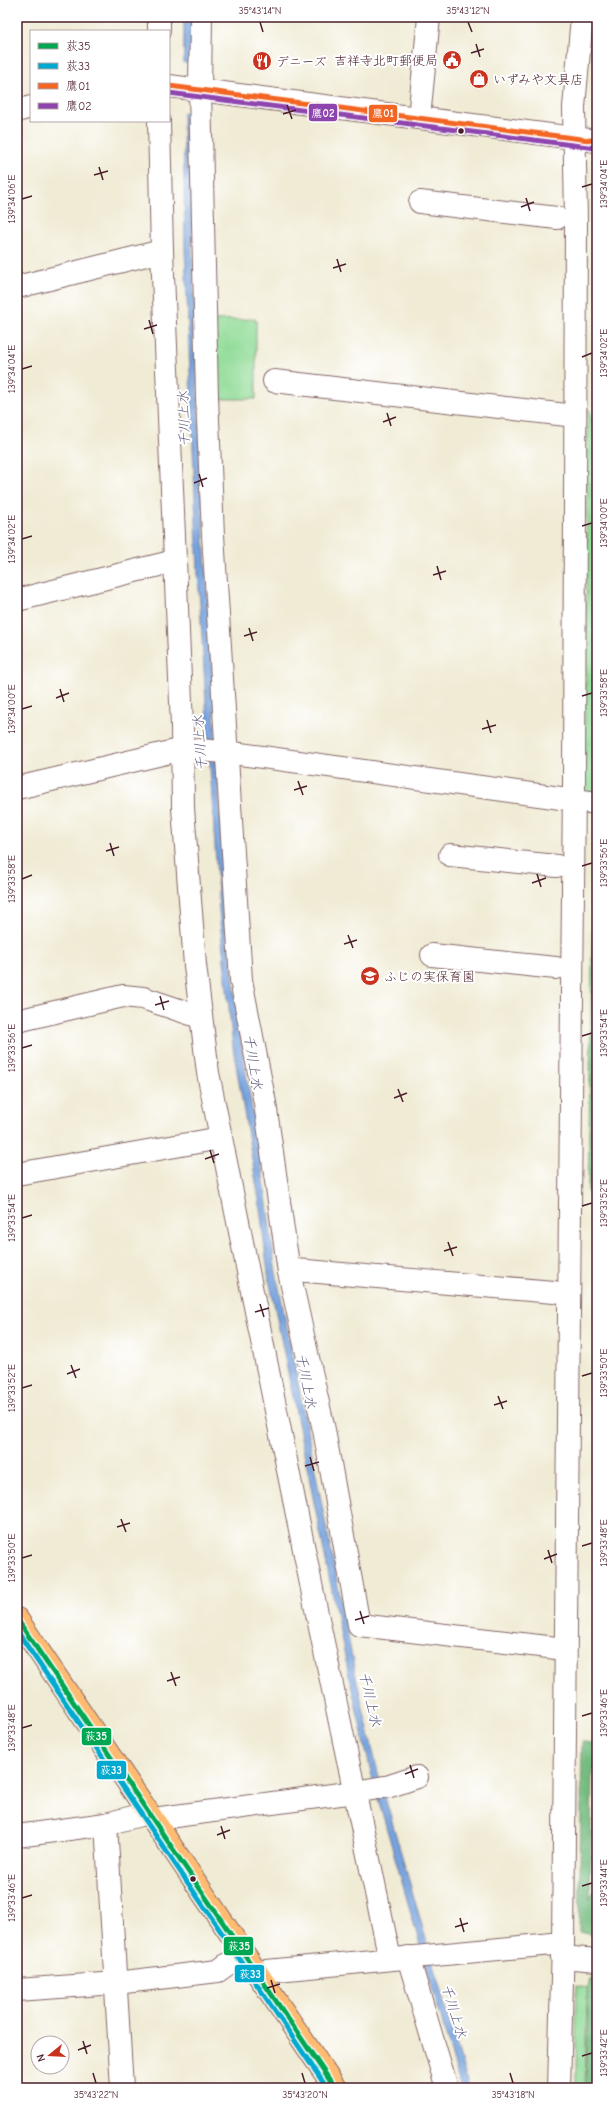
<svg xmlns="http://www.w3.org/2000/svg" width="614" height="2105" font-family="'Comic Neue','Klee One',sans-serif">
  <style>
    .green { fill: #92dc98; stroke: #6e7e62 }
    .forest { fill: #75bc80; stroke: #606e56 }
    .water { fill: #75a3de; stroke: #606184 }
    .pier { fill: #f0ebd4 }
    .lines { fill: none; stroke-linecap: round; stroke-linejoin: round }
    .minor-casing { stroke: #846666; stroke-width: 24 }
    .major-casing { stroke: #846666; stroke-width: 24 }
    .minor { stroke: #fff; stroke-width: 22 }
    .major { stroke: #ffbb71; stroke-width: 22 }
    .bus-1-casing { stroke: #fff; stroke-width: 8 }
    .bus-2-casing { stroke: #fff; stroke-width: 8 }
    .bus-3-casing { stroke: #fff; stroke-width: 8 }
    .bus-4-casing { stroke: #fff; stroke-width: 8 }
    .bus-1 { stroke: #00a651; stroke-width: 5 }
    .bus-2 { stroke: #00a9ce; stroke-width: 5 }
    .bus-3 { stroke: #f26522; stroke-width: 5 }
    .bus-4 { stroke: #8e44ad; stroke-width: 5 }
    .ticks { fill: none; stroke: #4a1f2b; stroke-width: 1.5 }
    .bus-dot { fill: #4a1f2b; stroke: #fff; stroke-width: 1.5 }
    .labels { text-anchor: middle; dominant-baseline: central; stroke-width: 4; stroke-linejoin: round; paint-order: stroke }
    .poi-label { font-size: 13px; fill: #4a1f2b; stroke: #fff; text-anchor: start }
    .water-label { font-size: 14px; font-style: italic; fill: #5d5a7c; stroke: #fff }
    .line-badge { stroke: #fff; stroke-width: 1.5 }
    .badge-label { font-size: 11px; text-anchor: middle; font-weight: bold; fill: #fff }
    .neatline { fill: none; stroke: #4a1f2b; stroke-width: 1.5 }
    .ticks-label { font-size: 10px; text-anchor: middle; fill: #4a1f2b }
  </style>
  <rect width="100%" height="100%" fill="#fff"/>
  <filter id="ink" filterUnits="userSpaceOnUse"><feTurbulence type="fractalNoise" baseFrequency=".025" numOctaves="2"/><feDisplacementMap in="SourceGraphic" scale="8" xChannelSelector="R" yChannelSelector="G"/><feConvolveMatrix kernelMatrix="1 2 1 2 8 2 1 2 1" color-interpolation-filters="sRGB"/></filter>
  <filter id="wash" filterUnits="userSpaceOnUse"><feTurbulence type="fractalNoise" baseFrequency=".012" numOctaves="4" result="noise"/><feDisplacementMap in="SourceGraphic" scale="16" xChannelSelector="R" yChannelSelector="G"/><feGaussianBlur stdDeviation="0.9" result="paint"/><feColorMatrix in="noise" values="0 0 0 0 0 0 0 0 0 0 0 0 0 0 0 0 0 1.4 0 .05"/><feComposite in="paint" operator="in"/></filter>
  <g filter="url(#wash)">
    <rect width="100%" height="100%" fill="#f0ebd4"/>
    <!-- green -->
    <g class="green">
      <polygon points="256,319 256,399 215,399 215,320"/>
      <polygon points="588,409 597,421 597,793 584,792"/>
      <polygon points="576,1986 587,1988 585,2088 576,2088"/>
    </g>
    <!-- forest -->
    <g class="forest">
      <polygon points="597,827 597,1194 588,1193 594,833"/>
      <polygon points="582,1742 597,1743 597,1769 592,1769 590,1900 594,1890 597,1890 597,1936 579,1932"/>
      <polygon points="590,1978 597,1984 597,2088 586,2088 588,1987"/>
    </g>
    <!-- water -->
    <polygon class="water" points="184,17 192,17 192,249 202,500 226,914 241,1042 265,1188 275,1267 355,1672 378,1773 469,2088 461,2088 373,1781 349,1676 268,1274 259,1200 233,1047 219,911 198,574 185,249 183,113"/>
    <!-- pier -->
    <polygon class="pier" points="181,63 193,65 193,113 181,112"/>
  </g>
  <g filter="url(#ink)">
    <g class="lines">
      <!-- minor casing -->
      <g class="minor-casing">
        <g id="minor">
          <polyline points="201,17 200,90 207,397 213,535 241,980 265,1103 289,1272 324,1430 359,1625 565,1649"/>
          <polyline points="159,31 159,17"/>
          <polyline points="169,86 597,141"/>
          <polyline points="17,111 31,107"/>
          <polyline points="419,118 429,17"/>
          <polyline points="159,121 162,251 182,726 183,808 195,965 208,1073 316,1609 390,1959"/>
          <polyline points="420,202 557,218"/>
          <polyline points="17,287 162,251"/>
          <polyline points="274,381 575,416"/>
          <polyline points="17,600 175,561"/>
          <polyline points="17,788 183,749 226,752 597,803"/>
          <polyline points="450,855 557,866"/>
          <polyline points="432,955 556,968"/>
          <polyline points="17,1021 123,996 143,998 200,1017"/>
          <polyline points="17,1174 221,1138"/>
          <polyline points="289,1272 295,1270 554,1292"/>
          <polyline points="153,1819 355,1792 390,1786 417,1777"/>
          <polyline points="17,1836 106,1824"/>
          <polyline points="408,1957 447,2088"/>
          <polyline points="562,1957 597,1960"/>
          <polyline points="256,1972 563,1943"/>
          <polyline points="17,1990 116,1983 218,1971 243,1953"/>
          <polyline points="122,2088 106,1824 148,1813"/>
          <polyline points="559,2088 563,1943 574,786 576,220 574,107 582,17"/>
        </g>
      </g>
      <!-- major casing -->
      <g class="major-casing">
        <polyline id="major" points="17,1619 335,2088"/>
      </g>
      <!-- minor -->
      <use href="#minor" class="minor"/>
      <!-- major -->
      <use href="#major" class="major"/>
      <!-- bus-1 casing -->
      <g class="bus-1-casing">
        <polyline id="bus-1" points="17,1619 335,2088"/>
      </g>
      <!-- bus-2 casing -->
      <g class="bus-2-casing">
        <polyline id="bus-2" points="17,1631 327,2088"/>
      </g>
      <!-- bus-3 casing -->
      <g class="bus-3-casing">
        <polyline id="bus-3" points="169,86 597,141"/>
      </g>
      <!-- bus-4 casing -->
      <g class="bus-4-casing">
        <polyline id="bus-4" points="169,93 596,148"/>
      </g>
      <!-- bus-1 -->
      <use href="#bus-1" class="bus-1"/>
      <!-- bus-2 -->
      <use href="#bus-2" class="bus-2"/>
      <!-- bus-3 -->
      <use href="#bus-3" class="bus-3"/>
      <!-- bus-4 -->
      <use href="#bus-4" class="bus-4"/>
    </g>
  </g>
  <!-- ticks -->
  <path class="ticks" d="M 260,22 L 263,32M 468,22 L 472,32M 476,44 L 480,57M 471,53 L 484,49M 287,105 L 292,119M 283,114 L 296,110M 99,167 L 103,180M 94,175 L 108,171M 582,187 L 592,184M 526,198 L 530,211M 22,199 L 32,196M 521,207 L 534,202M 337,259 L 341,272M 333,268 L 346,264M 149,320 L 153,334M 144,329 L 157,325M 582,357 L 592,353M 22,369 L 32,366M 387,413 L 391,426M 383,422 L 396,417M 199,474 L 203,487M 194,483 L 207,478M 582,526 L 592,523M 22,539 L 32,536M 437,566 L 441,580M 433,575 L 446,571M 249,628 L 253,641M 244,636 L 257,632M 60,689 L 64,702M 582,696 L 592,693M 56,698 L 69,693M 22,709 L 32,706M 487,720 L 491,733M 482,729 L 496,725M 298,781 L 303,795M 294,790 L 307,786M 110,843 L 114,856M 106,851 L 119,847M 582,866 L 592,863M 537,874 L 541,887M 22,879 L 32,875M 532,883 L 546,878M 348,935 L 353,948M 344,944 L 357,940M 160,996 L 164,1010M 155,1005 L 169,1001M 582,1036 L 592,1033M 22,1048 L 32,1045M 398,1089 L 403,1102M 394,1098 L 407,1093M 210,1150 L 214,1163M 205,1159 L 219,1154M 582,1206 L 592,1203M 22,1218 L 32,1215M 448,1242 L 453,1256M 444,1251 L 457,1247M 260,1304 L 264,1317M 255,1312 L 269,1308M 71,1365 L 76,1378M 67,1374 L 80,1369M 582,1376 L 592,1373M 22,1388 L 32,1385M 498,1396 L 503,1409M 494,1405 L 507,1401M 310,1457 L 314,1471M 305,1466 L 319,1462M 121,1519 L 126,1532M 117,1527 L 130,1523M 582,1546 L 592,1543M 548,1550 L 552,1563M 22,1558 L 32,1555M 544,1559 L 557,1554M 360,1611 L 364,1624M 355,1620 L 369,1616M 171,1672 L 176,1686M 167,1681 L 180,1677M 582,1716 L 592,1713M 22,1728 L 32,1725M 410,1765 L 414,1778M 405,1774 L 418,1769M 221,1826 L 225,1839M 217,1835 L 230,1830M 582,1886 L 592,1883M 22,1898 L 32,1895M 460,1918 L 464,1932M 455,1927 L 468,1923M 271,1980 L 275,1993M 267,1988 L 280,1984M 83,2041 L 87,2054M 78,2050 L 91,2045M 582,2056 L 592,2053M 93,2073 L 96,2083M 302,2073 L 305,2083M 510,2073 L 513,2083"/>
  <!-- icons -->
  <defs>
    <g id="civic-disc" transform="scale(1)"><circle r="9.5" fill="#c8321e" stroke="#fff"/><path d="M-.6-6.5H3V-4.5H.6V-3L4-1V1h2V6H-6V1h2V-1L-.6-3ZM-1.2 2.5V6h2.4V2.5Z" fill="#fff"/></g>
    <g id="restaurant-disc" transform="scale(1)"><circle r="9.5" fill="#c8321e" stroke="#fff"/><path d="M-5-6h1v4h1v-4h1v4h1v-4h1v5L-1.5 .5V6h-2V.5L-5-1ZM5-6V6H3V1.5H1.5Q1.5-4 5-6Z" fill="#fff"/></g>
    <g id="shop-disc" transform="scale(1)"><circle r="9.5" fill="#c8321e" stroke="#fff"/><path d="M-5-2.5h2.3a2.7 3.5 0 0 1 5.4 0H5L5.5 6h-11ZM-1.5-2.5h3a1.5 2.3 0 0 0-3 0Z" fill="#fff"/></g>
    <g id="school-disc" transform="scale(1)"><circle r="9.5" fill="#c8321e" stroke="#fff"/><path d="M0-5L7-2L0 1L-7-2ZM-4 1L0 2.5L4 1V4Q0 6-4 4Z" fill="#fff"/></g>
  </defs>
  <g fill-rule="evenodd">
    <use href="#civic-disc" x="452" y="60"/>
    <use href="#restaurant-disc" x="262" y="61"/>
    <use href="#shop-disc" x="479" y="79"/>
    <use href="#school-disc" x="370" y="976"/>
  </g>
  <!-- markers -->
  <g class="bus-dot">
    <circle cx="461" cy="131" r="3.5"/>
    <circle cx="193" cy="1879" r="3.5"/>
  </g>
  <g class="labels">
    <!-- poi labels -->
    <g class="poi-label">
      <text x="438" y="60" text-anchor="end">吉祥寺北町郵便局</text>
      <text x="276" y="61">デニーズ</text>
      <text x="493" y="79">いずみや文具店</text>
      <text x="384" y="976">ふじの実保育園</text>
    </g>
    <!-- water labels -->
    <g class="water-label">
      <text transform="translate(184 419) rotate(-92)">千川上水</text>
      <text transform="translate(200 743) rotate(-94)">千川上水</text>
      <text transform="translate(253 1062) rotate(81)">千川上水</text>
      <text transform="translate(306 1381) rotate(79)">千川上水</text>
      <text transform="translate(370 1699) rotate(77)">千川上水</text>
      <text transform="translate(454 2011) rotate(73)">千川上水</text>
    </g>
  </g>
  <g class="line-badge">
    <rect x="308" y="103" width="30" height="19" rx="4" fill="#8e44ad"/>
    <rect x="368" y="104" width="30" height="19" rx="4" fill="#f26522"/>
    <rect x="81" y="1727" width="31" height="19" rx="4" fill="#00a651"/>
    <rect x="96" y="1760" width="31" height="20" rx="4" fill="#00a9ce"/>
    <rect x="223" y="1936" width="31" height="20" rx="4" fill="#00a651"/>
    <rect x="234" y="1964" width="31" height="19" rx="4" fill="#00a9ce"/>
  </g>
  <g class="badge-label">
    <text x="323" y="117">鷹02</text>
    <text x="383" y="117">鷹01</text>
    <text x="96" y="1740">荻35</text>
    <text x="111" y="1774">荻33</text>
    <text x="239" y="1950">荻35</text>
    <text x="250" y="1978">荻33</text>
  </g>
  <!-- margin -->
  <rect width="614" height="2105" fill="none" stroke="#fff" stroke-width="44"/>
  <!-- legend -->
  <rect x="30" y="30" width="140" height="92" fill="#ffffff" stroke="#b7a5aa"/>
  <rect x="38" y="43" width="20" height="6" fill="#00a651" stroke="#b7a5aa"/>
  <text x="66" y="50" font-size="12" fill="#4a1f2b">荻35</text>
  <rect x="38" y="63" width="20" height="6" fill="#00a9ce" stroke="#b7a5aa"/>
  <text x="66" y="70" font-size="12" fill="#4a1f2b">荻33</text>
  <rect x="38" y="83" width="20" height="6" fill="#f26522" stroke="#b7a5aa"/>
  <text x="66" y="90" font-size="12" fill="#4a1f2b">鷹01</text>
  <rect x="38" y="103" width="20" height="6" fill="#8e44ad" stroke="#b7a5aa"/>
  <text x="66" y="110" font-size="12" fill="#4a1f2b">鷹02</text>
  <!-- north arrow -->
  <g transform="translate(50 2055) rotate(252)"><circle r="19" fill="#ffffff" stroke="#b7a5aa"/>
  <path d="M0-3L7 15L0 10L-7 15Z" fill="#c8321e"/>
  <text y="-6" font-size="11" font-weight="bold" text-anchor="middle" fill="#4a1f2b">N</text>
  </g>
  <rect x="22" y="22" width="570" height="2061" class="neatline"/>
  <g class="ticks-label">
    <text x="260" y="14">35°43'14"N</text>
    <text x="468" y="14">35°43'12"N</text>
    <text transform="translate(603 184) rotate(-90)" y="4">139°34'04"E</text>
    <text transform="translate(11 199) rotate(-90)" y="4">139°34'06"E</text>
    <text transform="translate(603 353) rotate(-90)" y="4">139°34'02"E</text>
    <text transform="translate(11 369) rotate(-90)" y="4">139°34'04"E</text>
    <text transform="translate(603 523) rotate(-90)" y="4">139°34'00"E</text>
    <text transform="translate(11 539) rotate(-90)" y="4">139°34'02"E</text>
    <text transform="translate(603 693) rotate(-90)" y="4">139°33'58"E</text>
    <text transform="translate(11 709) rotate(-90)" y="4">139°34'00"E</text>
    <text transform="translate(603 863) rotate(-90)" y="4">139°33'56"E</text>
    <text transform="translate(11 879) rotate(-90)" y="4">139°33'58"E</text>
    <text transform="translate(603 1033) rotate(-90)" y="4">139°33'54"E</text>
    <text transform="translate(11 1048) rotate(-90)" y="4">139°33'56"E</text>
    <text transform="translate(603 1203) rotate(-90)" y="4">139°33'52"E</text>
    <text transform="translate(11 1218) rotate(-90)" y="4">139°33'54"E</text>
    <text transform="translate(603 1373) rotate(-90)" y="4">139°33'50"E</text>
    <text transform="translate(11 1388) rotate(-90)" y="4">139°33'52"E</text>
    <text transform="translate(603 1543) rotate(-90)" y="4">139°33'48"E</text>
    <text transform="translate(11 1558) rotate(-90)" y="4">139°33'50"E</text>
    <text transform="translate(603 1713) rotate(-90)" y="4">139°33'46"E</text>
    <text transform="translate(11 1728) rotate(-90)" y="4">139°33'48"E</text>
    <text transform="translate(603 1883) rotate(-90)" y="4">139°33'44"E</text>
    <text transform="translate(11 1898) rotate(-90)" y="4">139°33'46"E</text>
    <text transform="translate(603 2053) rotate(-90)" y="4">139°33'42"E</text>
    <text x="96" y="2098">35°43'22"N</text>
    <text x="305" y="2098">35°43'20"N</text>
    <text x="513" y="2098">35°43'18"N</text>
  </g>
</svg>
